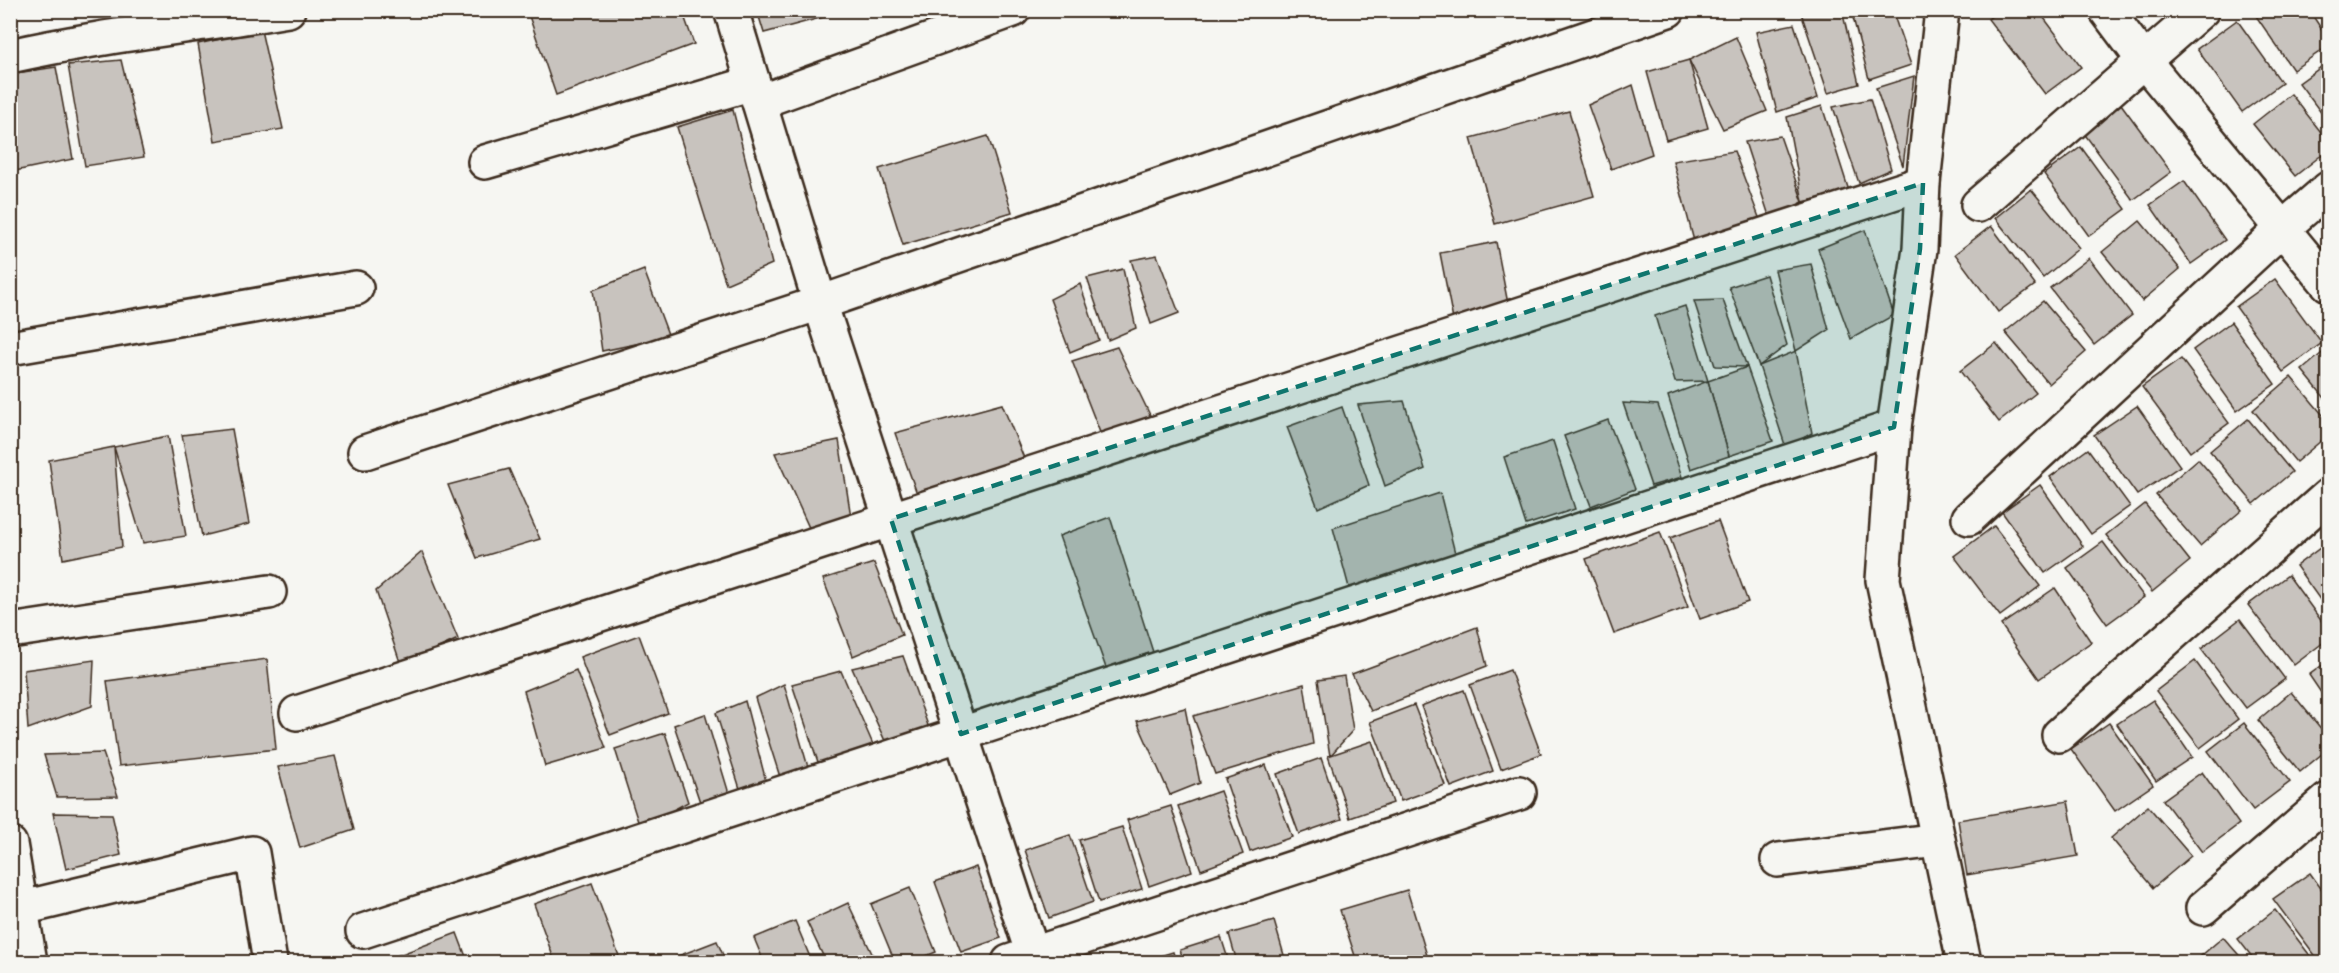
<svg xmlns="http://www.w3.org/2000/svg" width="2339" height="973" font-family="Sriracha,sans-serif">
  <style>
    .building { fill: #c8c3be; stroke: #3b2a1e; stroke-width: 1.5 }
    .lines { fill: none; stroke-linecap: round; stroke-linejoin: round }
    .street-casing { stroke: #3b2a1e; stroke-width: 38 }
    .street { stroke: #f6f6f2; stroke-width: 33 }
    .marked { fill: #0f766e; fill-opacity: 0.2; stroke: #0f766e; stroke-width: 4.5; stroke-dasharray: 12 8; stroke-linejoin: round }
  </style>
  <rect width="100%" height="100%" fill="#f6f6f2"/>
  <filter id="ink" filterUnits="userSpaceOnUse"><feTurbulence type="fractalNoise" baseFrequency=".0167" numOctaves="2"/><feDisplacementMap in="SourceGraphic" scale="12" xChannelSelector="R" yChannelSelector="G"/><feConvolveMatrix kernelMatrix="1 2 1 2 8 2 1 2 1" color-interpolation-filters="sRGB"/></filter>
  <g filter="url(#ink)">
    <!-- building -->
    <g class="building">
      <polygon points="527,10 682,10 694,44 556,95"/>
      <polygon points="757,10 850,10 764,33"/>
      <polygon points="1816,10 1842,10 1859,84 1828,93 1801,13"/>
      <polygon points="1851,10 1892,10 1911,65 1869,79"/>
      <polygon points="2000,10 2038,10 2081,67 2045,94 1988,19"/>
      <polygon points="2265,10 2309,10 2328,39 2328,46 2293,70 2256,16"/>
      <polygon points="2237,20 2282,83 2242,112 2197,49"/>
      <polygon points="1794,24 1818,98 1777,112 1756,32"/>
      <polygon points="261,30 283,129 215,141 198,44"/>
      <polygon points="1736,37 1767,111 1723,129 1689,60"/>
      <polygon points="121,60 144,157 85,166 68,65"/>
      <polygon points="1689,60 1708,128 1666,140 1647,72"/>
      <polygon points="2328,62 2328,122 2299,83"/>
      <polygon points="56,67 73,159 10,172 10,74"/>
      <polygon points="1914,76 1903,166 1876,88"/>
      <polygon points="1633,85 1652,154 1611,169 1588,105"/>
      <polygon points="2291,94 2328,141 2328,150 2295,176 2253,124"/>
      <polygon points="1870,99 1891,169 1859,183 1833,107"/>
      <polygon points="2121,104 2171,172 2133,200 2083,132"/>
      <polygon points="1822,106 1849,191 1803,202 1787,117"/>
      <polygon points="733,110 772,264 726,284 677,127"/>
      <polygon points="1569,111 1594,196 1495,224 1471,138"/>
      <polygon points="988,136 1012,212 903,245 879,169"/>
      <polygon points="1780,136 1803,202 1770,219 1745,142"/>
      <polygon points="2081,147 2126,209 2089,236 2044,174"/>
      <polygon points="1734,151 1760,220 1695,245 1673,161"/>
      <polygon points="2184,181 2225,240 2191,264 2150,205"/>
      <polygon points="2031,189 2079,248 2043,278 1995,218"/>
      <polygon points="2140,221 2180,269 2142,301 2102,252"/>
      <polygon points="1991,226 2035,285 1998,312 1955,254"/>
      <polygon points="1865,230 1894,315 1851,339 1818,249"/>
      <polygon points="1496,242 1509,309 1453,320 1440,253"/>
      <polygon points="1157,255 1179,313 1151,324 1131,260"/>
      <polygon points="2089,258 2132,315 2094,345 2050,288"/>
      <polygon points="1811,264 1829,330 1796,351 1775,270"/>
      <polygon points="1123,269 1136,328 1108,340 1087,278"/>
      <polygon points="644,270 669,337 602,351 593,290"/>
      <polygon points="1766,275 1787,345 1759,366 1729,287"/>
      <polygon points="2275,279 2322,343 2283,372 2236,307"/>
      <polygon points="1080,284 1099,340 1070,352 1050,299"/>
      <polygon points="1723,300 1747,367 1715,366 1694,301"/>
      <polygon points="2043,301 2086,352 2049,384 2005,332"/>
      <polygon points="1685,306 1708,381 1675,382 1655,316"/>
      <polygon points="2231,322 2275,384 2237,411 2193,350"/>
      <polygon points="1996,343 2036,393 1999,422 1960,371"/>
      <polygon points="1117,347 1151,417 1101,435 1072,361"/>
      <polygon points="2328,348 2328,402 2302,370"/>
      <polygon points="1796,351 1812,433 1786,448 1759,366"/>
      <polygon points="2181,359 2229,423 2190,452 2142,387"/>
      <polygon points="1747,367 1773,441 1729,456 1708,381"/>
      <polygon points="2291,377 2328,421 2328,435 2296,462 2253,410"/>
      <polygon points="1708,381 1729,456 1691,469 1668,396"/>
      <polygon points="1404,401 1425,469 1385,486 1358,405"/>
      <polygon points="1623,403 1658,405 1682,477 1651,486"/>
      <polygon points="1002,404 1026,463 919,499 895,433"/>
      <polygon points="2137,406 2180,466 2137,495 2094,435"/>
      <polygon points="1342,407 1369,485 1318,508 1287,427"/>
      <polygon points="2248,419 2292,472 2254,504 2210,451"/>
      <polygon points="1608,420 1635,489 1591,506 1564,436"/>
      <polygon points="232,429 249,524 202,536 182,435"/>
      <polygon points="168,436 186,536 143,543 114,447"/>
      <polygon points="839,440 851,517 811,532 775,453"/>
      <polygon points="1553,441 1575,509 1526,525 1504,457"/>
      <polygon points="114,447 122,547 63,559 49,460"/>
      <polygon points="2088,449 2130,506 2091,534 2050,477"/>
      <polygon points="2198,459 2242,510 2200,546 2156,495"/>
      <polygon points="509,469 540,539 477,558 448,485"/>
      <polygon points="2040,485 2083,546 2045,573 2002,512"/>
      <polygon points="1440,493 1456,557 1351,595 1333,528"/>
      <polygon points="2145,504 2190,561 2152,592 2106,535"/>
      <polygon points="1110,517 1153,652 1106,668 1059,536"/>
      <polygon points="1718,521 1748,602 1700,619 1670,538"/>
      <polygon points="1994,526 2040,586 2000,616 1954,556"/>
      <polygon points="1660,532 1688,607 1614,634 1586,559"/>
      <polygon points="2103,542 2144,597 2107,624 2067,568"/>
      <polygon points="2328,542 2328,611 2296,566"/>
      <polygon points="422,552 458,639 401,665 376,591"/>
      <polygon points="874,563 902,635 853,656 823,579"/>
      <polygon points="2288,575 2328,630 2328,639 2294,665 2248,605"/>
      <polygon points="2055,588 2091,642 2039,679 2001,625"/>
      <polygon points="2240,619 2285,679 2246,708 2201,649"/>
      <polygon points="1477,627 1487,666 1371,711 1352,674"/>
      <polygon points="639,635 668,713 610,735 580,657"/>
      <polygon points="903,656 930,731 886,743 852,668"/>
      <polygon points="267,659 276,749 119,766 107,681"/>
      <polygon points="94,660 92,706 28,729 24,670"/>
      <polygon points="2195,661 2238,719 2200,748 2156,691"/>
      <polygon points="2328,661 2328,703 2309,675"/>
      <polygon points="576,670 606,748 545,766 524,691"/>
      <polygon points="1510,670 1541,754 1501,769 1470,685"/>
      <polygon points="841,671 875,749 820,768 792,684"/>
      <polygon points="1344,676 1353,730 1330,756 1318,680"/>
      <polygon points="784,684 808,767 780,777 755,698"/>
      <polygon points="1304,684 1313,744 1215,774 1193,716"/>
      <polygon points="1464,690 1493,771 1451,787 1421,706"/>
      <polygon points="2291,692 2328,737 2328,749 2300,772 2258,720"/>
      <polygon points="2153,700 2192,757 2156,781 2117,724"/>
      <polygon points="745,701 767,785 742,795 716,713"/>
      <polygon points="1414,705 1445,785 1401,801 1370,722"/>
      <polygon points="1185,708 1200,783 1170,795 1137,721"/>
      <polygon points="705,714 730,797 701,805 674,725"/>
      <polygon points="2109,723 2153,785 2115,811 2071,749"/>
      <polygon points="2244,723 2290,782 2253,810 2208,751"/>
      <polygon points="665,733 688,802 640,828 615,749"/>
      <polygon points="1372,741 1393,803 1350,818 1328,756"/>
      <polygon points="103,753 118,796 57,797 44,755"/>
      <polygon points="335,756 354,830 300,848 278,767"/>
      <polygon points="1321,758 1342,819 1299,834 1277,774"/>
      <polygon points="1266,765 1292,837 1250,852 1225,779"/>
      <polygon points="2202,772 2239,824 2202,852 2163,800"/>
      <polygon points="1220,791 1243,854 1201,870 1178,806"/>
      <polygon points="2068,801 2078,856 1967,875 1958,820"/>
      <polygon points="1171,806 1192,871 1149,886 1127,820"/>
      <polygon points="2148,806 2191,856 2153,888 2111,838"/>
      <polygon points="53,813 112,814 121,855 66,869"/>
      <polygon points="1122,827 1142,889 1099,902 1079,840"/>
      <polygon points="1070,835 1093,902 1049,918 1025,850"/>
      <polygon points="2328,863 2328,878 2321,868"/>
      <polygon points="976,867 1001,938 961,952 935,882"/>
      <polygon points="2310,873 2328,898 2328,957 2320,962 2273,899"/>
      <polygon points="592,883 619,956 602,962 555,962 534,904"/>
      <polygon points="910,888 936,952 911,962 895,962 871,904"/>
      <polygon points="1407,890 1429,962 1357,962 1340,910"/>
      <polygon points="848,903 876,962 826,962 807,922"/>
      <polygon points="2275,910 2315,962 2256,962 2238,939"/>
      <polygon points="795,921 812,962 764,962 754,938"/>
      <polygon points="1274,921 1286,962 1237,962 1229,934"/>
      <polygon points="457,933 468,962 393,962 391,958"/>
      <polygon points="1221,937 1229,962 1184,962 1180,950"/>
      <polygon points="2223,937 2245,962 2194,962"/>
      <polygon points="717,941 726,962 675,962 673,958"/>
      <polygon points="1173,952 1176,962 1141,962"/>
    </g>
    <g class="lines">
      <!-- street casing -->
      <g class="street-casing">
        <g id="street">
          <polyline points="731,10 820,303 1033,955"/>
          <polyline points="1942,10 1923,183 1920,249 1894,427 1883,580 1964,962"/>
          <polyline points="2106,10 2145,62 2328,284"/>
          <path d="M 10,56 C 102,35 196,26 288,10"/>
          <polyline points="759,102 1013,10"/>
          <polyline points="485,162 753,83"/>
          <polyline points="1978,205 2202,10"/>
          <polyline points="10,348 356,288"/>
          <polyline points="365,452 820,303 1668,10"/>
          <polyline points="1969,518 2283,228 2328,189"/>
          <polyline points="10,631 269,592"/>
          <polyline points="297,713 1923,183"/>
          <polyline points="2059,735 2328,496"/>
          <polyline points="10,844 30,962"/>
          <polyline points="1778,860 1938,840"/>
          <polyline points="2203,908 2328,800"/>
          <polyline points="10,911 252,853 270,962"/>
          <polyline points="363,931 1894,427"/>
          <polyline points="1009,962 1519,793"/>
        </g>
      </g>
      <!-- street -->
      <use href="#street" class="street"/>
    </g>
  </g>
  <!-- marked area -->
  <path class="marked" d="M 1923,183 L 1920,249 L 1894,427 L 961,734 L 891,519 Z"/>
  <!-- margin -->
  <rect width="2339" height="973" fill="none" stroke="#f6f6f2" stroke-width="36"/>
  <rect x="18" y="18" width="2303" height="937" fill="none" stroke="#3b2a1e" stroke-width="2" filter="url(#ink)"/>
</svg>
